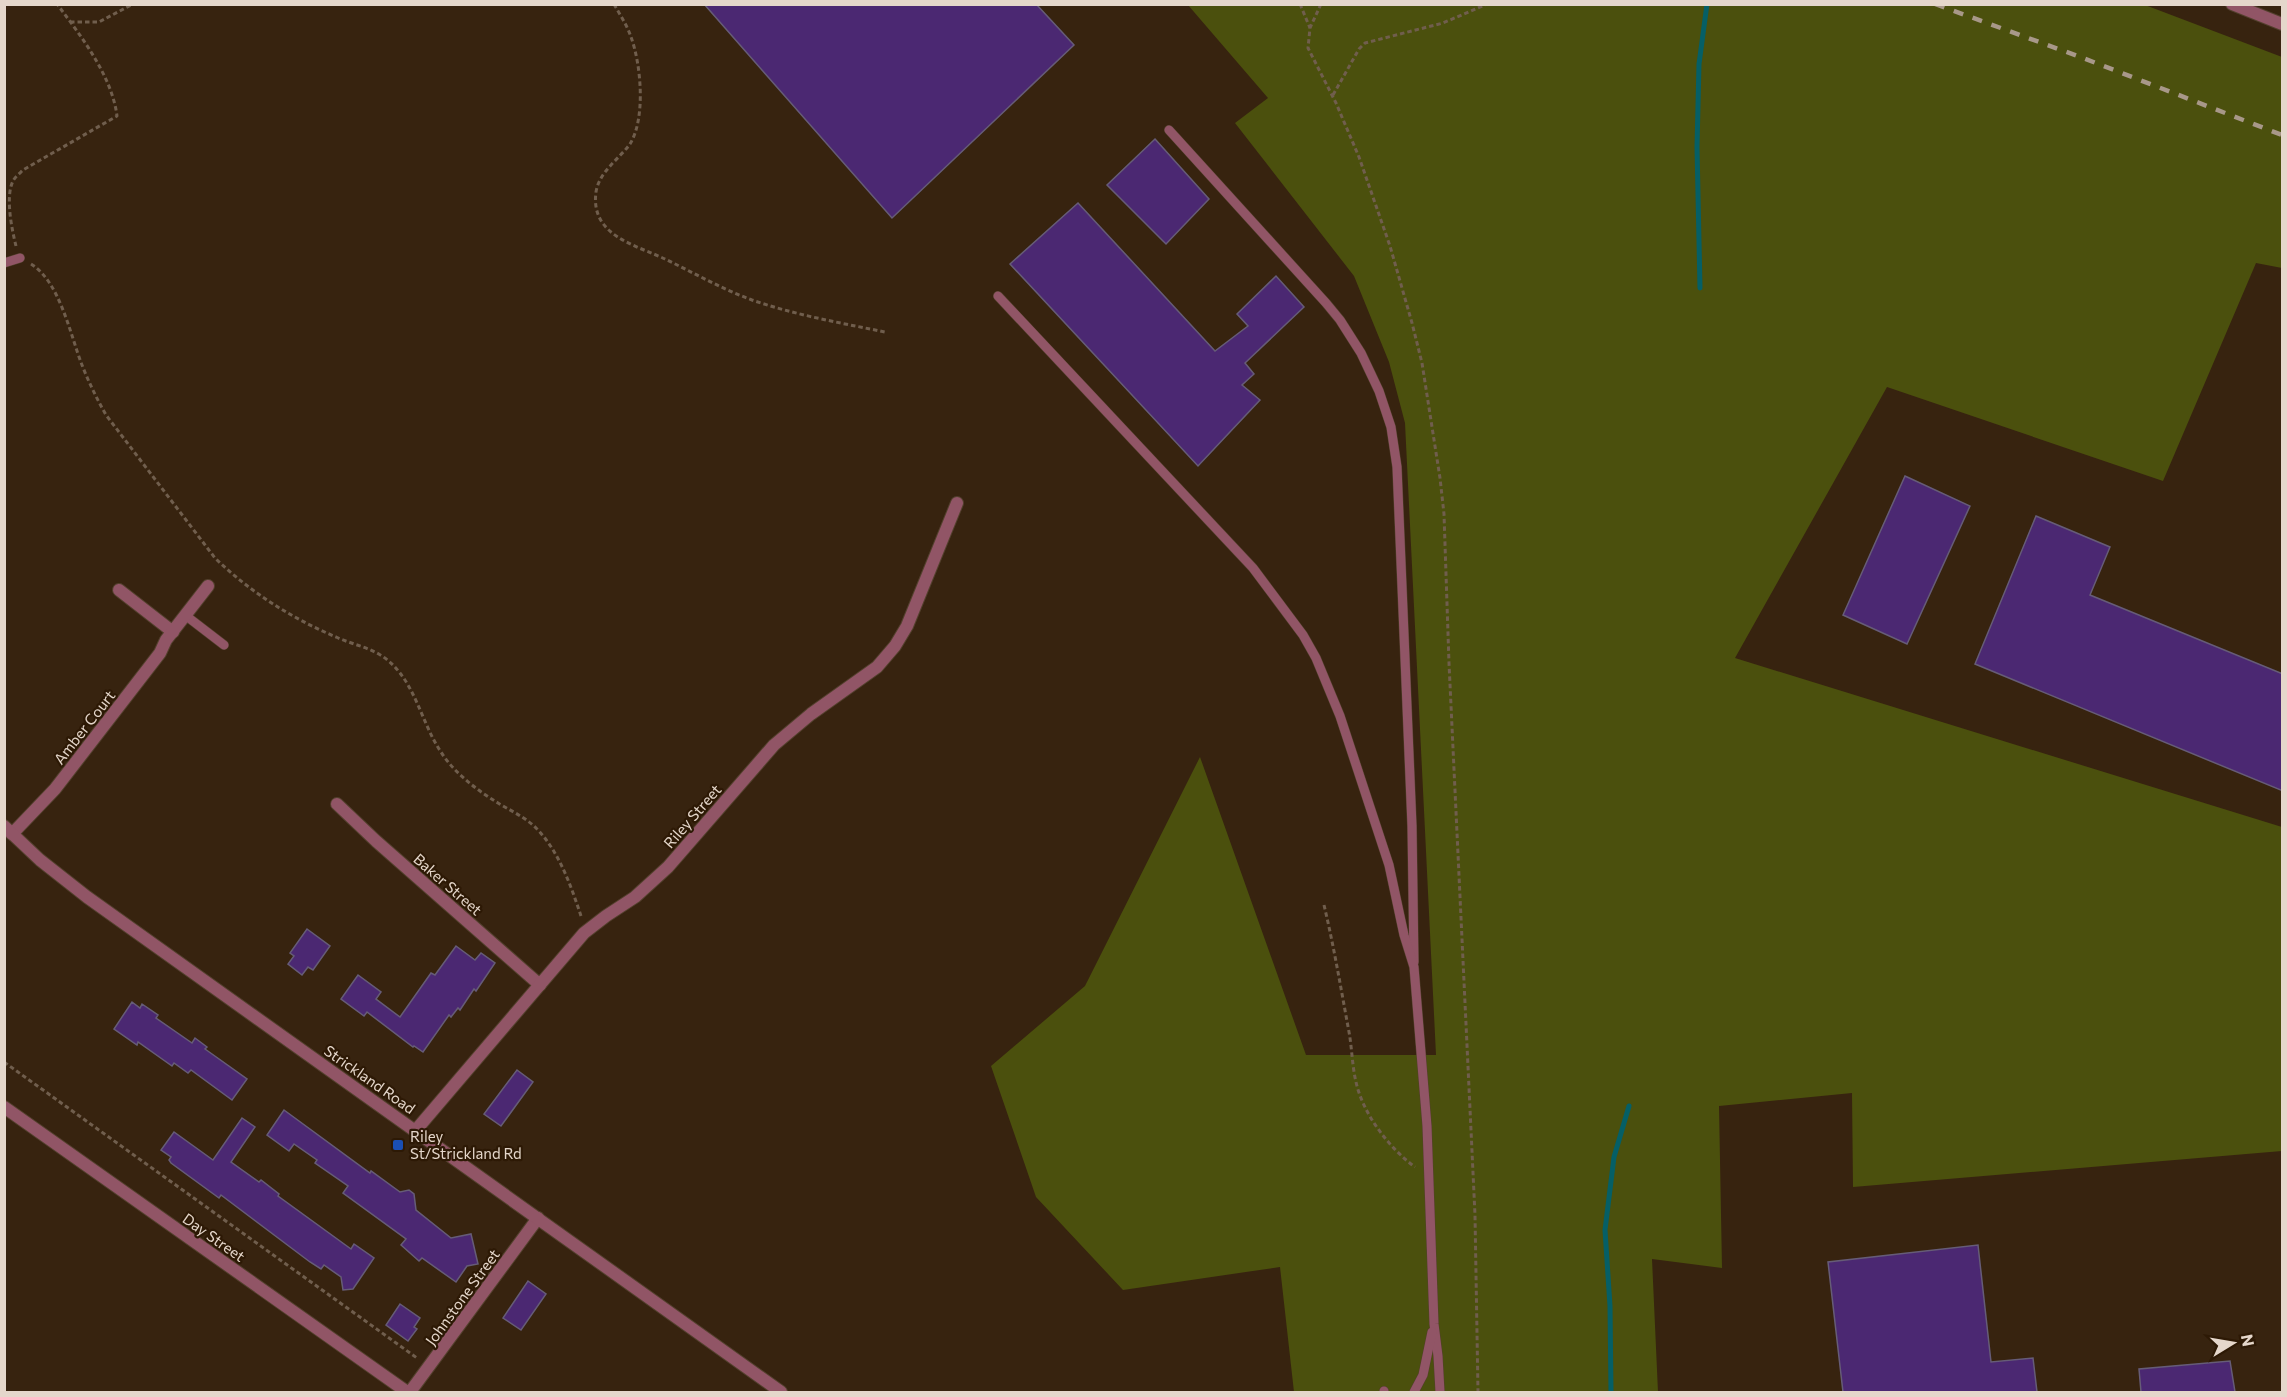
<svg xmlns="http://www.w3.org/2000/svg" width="2287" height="1397" font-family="Commissioner,sans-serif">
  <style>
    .green { fill: #4b500d }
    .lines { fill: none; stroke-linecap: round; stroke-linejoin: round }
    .stream { stroke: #055f66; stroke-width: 5 }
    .building { fill: #4b2872; stroke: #665c77; stroke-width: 1.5 }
    .service-casing { stroke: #53402d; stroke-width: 10 }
    .minor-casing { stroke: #53402d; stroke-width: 14 }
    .tertiary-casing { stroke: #53402d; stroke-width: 14 }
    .path { stroke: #705e4d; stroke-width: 3; stroke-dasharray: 4.5 3; stroke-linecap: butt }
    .service { stroke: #915566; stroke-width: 9 }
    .minor { stroke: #915566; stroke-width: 12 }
    .tertiary { stroke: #915566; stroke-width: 12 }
    .rail { stroke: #a89889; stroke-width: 4.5; stroke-dasharray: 10 10; stroke-linecap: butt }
    .transit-dot { fill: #1a4fb4; stroke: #2d1905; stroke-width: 2 }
    .labels { text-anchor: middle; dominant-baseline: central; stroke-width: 4.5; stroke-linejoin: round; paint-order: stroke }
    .street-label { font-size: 15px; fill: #e5d7cb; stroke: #2d1905 }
    .poi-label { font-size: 15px; fill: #e5d7cb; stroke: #2d1905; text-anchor: start }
  </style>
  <rect width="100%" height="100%" fill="#37230f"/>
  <!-- green -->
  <polygon class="green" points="1188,5 2145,5 2282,57 2282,268 2256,263 2163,481 1887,387 1735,658 2282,827 2282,1151 1853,1187 1852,1093 1719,1106 1722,1268 1652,1259 1658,1392 1294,1392 1280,1267 1123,1290 1036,1197 991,1066 1085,986 1200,757 1306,1055 1436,1055 1405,423 1389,362 1354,276 1235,123 1268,98"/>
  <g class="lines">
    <!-- stream -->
    <g class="stream">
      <polyline points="1700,288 1697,147 1699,64 1707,4"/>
      <polyline points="1611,1392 1610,1306 1605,1230 1614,1157 1629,1106"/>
    </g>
  </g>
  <!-- building -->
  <g class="building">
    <polygon points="704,4 1036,4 1074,45 892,218"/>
    <polygon points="1155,139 1209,199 1166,244 1107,185"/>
    <polygon points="1078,203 1215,351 1248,326 1237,314 1276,276 1304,307 1245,363 1254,374 1242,385 1260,400 1198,466 1010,264"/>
    <polygon points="1905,476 1970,506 1907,644 1843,615"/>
    <polygon points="2036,516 2110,547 2090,595 2283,674 2283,791 1975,664"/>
    <polygon points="307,929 330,946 313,970 308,967 302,975 288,964 294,956 290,953"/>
    <polygon points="456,946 475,960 481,953 495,963 476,991 474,989 460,1010 458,1008 451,1017 449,1015 423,1052 414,1046 413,1047 367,1012 364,1016 341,999 358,975 381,992 376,999 400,1017 431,973 435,975"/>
    <polygon points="132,1002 140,1008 142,1004 158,1015 156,1018 192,1043 195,1038 207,1047 205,1049 247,1079 232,1100 191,1070 188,1073 174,1063 172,1066 138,1042 137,1045 114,1029"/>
    <polygon points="517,1070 533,1082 501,1126 484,1114"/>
    <polygon points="284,1110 370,1173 371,1171 400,1192 409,1190 414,1194 416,1210 451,1238 471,1234 478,1264 467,1266 456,1282 422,1258 419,1261 401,1245 406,1239 343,1193 348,1186 315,1163 317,1160 294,1144 289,1151 267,1135"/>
    <polygon points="242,1118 255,1127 231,1162 259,1182 261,1180 279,1194 278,1196 351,1249 354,1244 374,1258 353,1289 343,1290 341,1277 324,1265 321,1269 310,1262 221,1195 219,1198 171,1163 169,1160 171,1157 161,1150 174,1132 213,1160"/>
    <polygon points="1978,1245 1991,1362 2033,1358 2037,1392 1843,1392 1828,1262"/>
    <polygon points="528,1281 546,1294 521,1330 503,1318"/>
    <polygon points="400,1304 420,1318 414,1327 417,1329 408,1341 386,1325"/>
    <polygon points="2230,1361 2235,1392 2141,1392 2139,1369"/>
  </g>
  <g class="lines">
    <!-- service casing -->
    <g class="service-casing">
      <g id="service">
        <polyline points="1169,130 1326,303 1340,320 1361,353 1379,391 1391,427 1397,467 1412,826 1414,962"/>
        <polyline points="4,263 20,258"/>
        <polyline points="998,296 1253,568 1303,635 1316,658 1340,716 1389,865 1404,935 1414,967 1427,1126 1434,1324 1438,1356 1440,1392"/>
        <polyline points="185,615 224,645"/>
        <polyline points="1384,1391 1384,1392"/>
        <polyline points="1414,1392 1423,1375 1432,1332"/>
      </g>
    </g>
    <!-- minor casing -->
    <g class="minor-casing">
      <g id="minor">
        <polyline points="2232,4 2282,24"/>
        <polyline points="119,590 173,632"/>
        <polyline points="337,804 376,841 540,985"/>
        <polyline points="12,834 55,789 160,653 166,640 208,586"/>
        <polyline points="4,1107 407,1392"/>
        <polyline points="416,1130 584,933 606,916 635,897 668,867 774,745 811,714 877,667 895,646 907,626 957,503"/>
        <polyline points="410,1392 538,1218"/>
      </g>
    </g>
    <!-- tertiary casing -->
    <g class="tertiary-casing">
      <polyline id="tertiary" points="4,826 40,860 87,897 781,1392"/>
    </g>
    <!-- path -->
    <g class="path">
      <path d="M 614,4 C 620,15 627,25 631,37 C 641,64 646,118 630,144 C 619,159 599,172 596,192 C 590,236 636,245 665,259 C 694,273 722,289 752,300 C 795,315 841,323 885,332"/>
      <polyline points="1300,4 1310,28"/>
      <polyline points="1321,4 1310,28 1308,48 1336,103 1359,157 1390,246 1412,323 1422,363 1440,478 1444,514 1449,663 1475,1215 1478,1392"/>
      <polyline points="70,22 99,22 133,4"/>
      <polyline points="1333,95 1359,49 1365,43 1443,23 1487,4"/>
      <path d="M 16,246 C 12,230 5,197 13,181 C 15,177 20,173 23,170 L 117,116 C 112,76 81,36 57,4"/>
      <path d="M 31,264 C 60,282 70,334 82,365 C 89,383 97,399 106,415 L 215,558 C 250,592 291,618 336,637 C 351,644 368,647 382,656 C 415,678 420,721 441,752 C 454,773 477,790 498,803 C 511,811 525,817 536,828 C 559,851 571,886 581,916"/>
      <path d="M 1324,905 C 1334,947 1341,989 1349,1032 C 1352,1048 1352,1065 1356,1082 C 1363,1114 1389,1148 1415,1167"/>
      <polyline points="4,1062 417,1358"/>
    </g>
    <!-- service -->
    <use href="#service" class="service"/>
    <!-- minor -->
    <use href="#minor" class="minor"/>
    <!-- tertiary -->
    <use href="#tertiary" class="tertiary"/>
    <!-- rail -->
    <polyline class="rail" points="1935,4 2083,58 2282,135"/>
  </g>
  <!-- markers -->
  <rect class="transit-dot" x="392" y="1139" width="12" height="12" rx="3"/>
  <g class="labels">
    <!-- street labels -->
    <g class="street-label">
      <text transform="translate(84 727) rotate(-52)">Amber Court</text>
      <text transform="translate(692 816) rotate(-49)">Riley Street</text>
      <text transform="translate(448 884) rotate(41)">Baker Street</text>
      <text transform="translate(370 1079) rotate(35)">Strickland Road</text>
      <text transform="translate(214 1237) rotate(35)">Day Street</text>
      <text transform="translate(462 1297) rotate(-54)">Johnstone Street</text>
    </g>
    <!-- poi labels -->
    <g class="poi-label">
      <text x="410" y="1136">Riley<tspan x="410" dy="17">St/Strickland Rd</tspan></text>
    </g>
  </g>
  <!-- border -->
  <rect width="2287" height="1397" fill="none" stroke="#e5d7cb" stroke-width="12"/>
  <!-- north arrow -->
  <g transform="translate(2233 1343) rotate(79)" stroke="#2d1905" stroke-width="4.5" paint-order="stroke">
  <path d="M0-4.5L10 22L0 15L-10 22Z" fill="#e5d7cb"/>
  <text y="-9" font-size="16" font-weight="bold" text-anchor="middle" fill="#e5d7cb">N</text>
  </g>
</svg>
